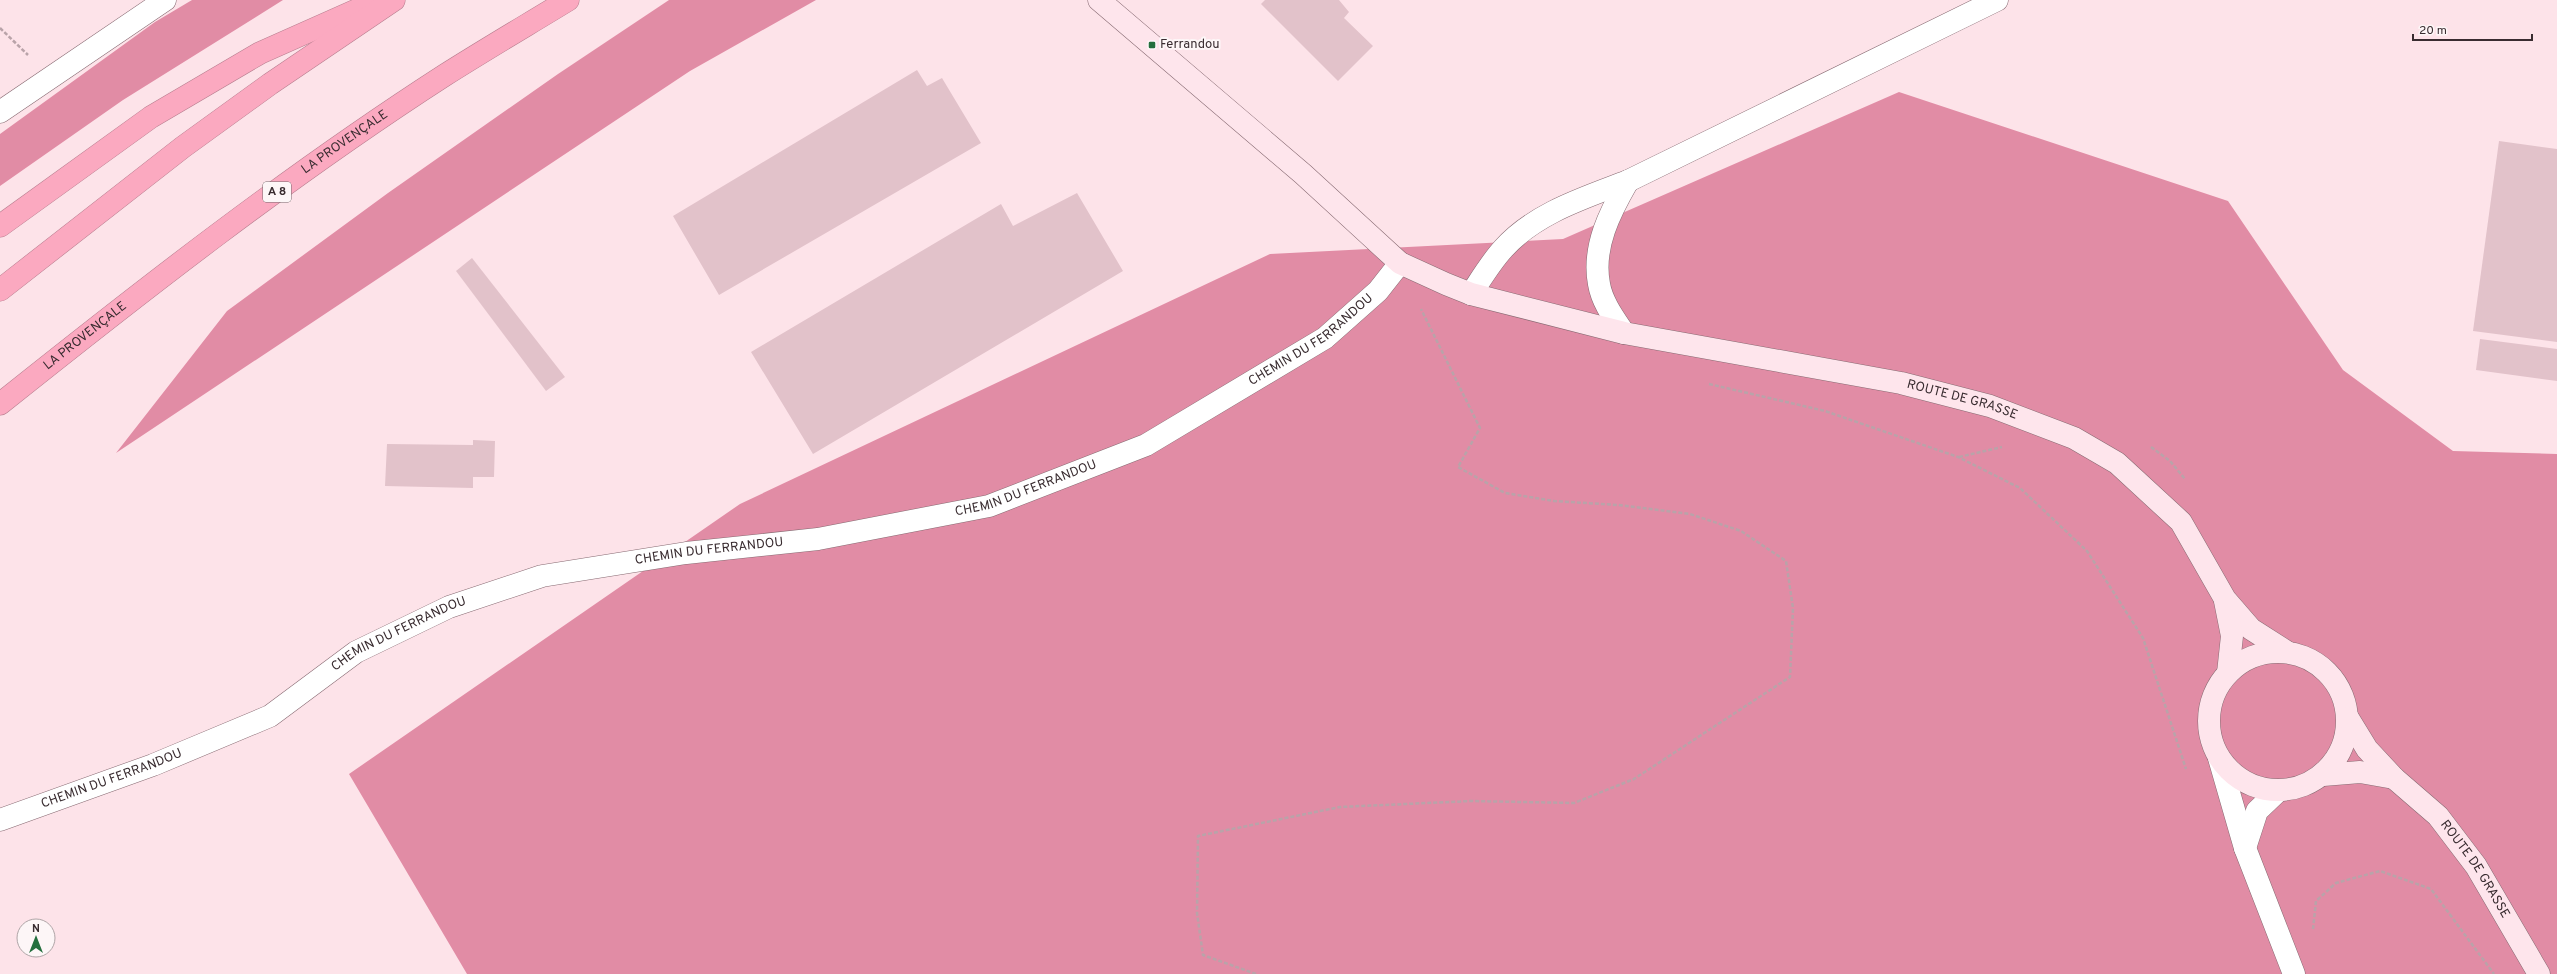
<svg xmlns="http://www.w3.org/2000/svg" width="2557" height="974" font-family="Overpass,sans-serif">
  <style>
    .forest { fill: #e18ca5 }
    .building { fill: #e2c2ca }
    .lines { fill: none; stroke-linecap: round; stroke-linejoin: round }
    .street-casing { stroke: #876a72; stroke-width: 23 }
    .secondary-casing { stroke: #876a72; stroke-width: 23 }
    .highway-casing { stroke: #b77d8e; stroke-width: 23 }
    .path { stroke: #b9a3a9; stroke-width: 2.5; stroke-dasharray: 4 2; stroke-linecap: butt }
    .street { stroke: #fff; stroke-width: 22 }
    .secondary { stroke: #fee5ec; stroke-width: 22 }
    .highway { stroke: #fba9c0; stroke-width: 22 }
    .poi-dot { fill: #246f3e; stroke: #fdf6f7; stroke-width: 1.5 }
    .labels { text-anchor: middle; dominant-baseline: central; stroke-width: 4; stroke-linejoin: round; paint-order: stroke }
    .shield { fill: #fdf6f7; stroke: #74696c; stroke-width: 1 }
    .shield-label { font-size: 12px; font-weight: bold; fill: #392c30 }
    .poi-label { font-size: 13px; fill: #392c30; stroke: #fdf6f7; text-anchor: start }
    .street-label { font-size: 13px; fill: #392c30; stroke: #fdf6f7 }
  </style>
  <rect width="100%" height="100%" fill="#fde3e9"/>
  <!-- forest -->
  <g class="forest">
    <polygon points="192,0 283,0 123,100 0,186 0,134 155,22"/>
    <polygon points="669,0 816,0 690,71 116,453 227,311 388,193 558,74"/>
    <polygon points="1899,92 2228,201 2343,370 2453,451 2557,454 2557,974 467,974 349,774 740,504 1270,254 1563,239"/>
  </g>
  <!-- building -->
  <g class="building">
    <polygon points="1265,0 1339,0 1349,12 1344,18 1373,46 1338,81 1261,4"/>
    <polygon points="917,70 927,86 942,78 981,143 719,295 673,216"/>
    <polygon points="2499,141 2557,149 2557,342 2473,331"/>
    <polygon points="1077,193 1123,271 813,454 751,352 1001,204 1013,226"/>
    <polygon points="472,258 565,377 546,391 456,271"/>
    <polygon points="2480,339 2557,349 2557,381 2476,370"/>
    <polygon points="473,440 495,441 494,477 473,477 473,488 385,486 387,444 473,445"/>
  </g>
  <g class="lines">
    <!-- street casing -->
    <g class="street-casing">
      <g id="street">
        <polyline points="0,112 165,0"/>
        <path d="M 1471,294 C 1481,279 1491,262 1503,249 C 1535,213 1584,198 1628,181 L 1997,0"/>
        <path d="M 1624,333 C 1614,318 1602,302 1599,284 C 1592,247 1610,212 1628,181"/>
        <polyline points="2219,758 2245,848 2294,974"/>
        <path id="s1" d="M 0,820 L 153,765 L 270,716 L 356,652 L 449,607 L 542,576 L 686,553 L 818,539 L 989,506 L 1146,445 L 1325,338 L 1378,291 L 1400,263"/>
        <polyline points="2245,848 2257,811 2278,791"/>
      </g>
    </g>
    <!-- secondary casing -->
    <g class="secondary-casing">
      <g id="secondary">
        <path id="s2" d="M 1099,0 L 1303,174 L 1400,263 L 1446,284 L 1471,294 L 1624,333 L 1901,383 L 1990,406 L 2074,438 L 2117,463 L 2181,522 L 2225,599 L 2251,629 L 2287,652"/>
        <polyline points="2225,601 2232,636 2228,673"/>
        <circle cx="2278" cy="721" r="69"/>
        <path id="s3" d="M 2348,718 L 2367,749 L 2394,778 L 2438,816 L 2476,866 L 2539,974"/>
        <polyline points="2323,775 2360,772 2394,778"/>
      </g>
    </g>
    <!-- highway casing -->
    <g class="highway-casing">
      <g id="highway">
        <polyline points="0,226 151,117 260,53 368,5"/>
        <polyline points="0,290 183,147 270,84 394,0"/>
        <path id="s4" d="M 0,404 C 144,289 290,175 445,75 C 486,49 527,25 568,0"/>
      </g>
    </g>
    <!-- path -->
    <g class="path">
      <polyline points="0,28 28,55"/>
      <polyline points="1709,384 1825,411 1958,457 2020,488 2087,551 2143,638 2186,769"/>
      <polyline points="2151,447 2170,461 2185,479"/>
      <polyline points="1959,457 2002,447"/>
      <polyline points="2313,929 2316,901 2336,883 2380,871 2431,889 2494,974"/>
      <polyline points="1256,974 1203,955 1197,913 1198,836 1340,807 1471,801 1574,803 1634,779 1790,677 1793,608 1786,561 1741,531 1690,514 1618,505 1554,501 1505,493 1458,467 1480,428 1421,309"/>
    </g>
    <!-- street -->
    <use href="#street" class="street"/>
    <!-- secondary -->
    <use href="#secondary" class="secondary"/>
    <!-- highway -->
    <use href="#highway" class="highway"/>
  </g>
  <!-- markers -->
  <rect class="poi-dot" x="1148" y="41" width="8" height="8" rx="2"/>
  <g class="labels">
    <!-- shield labels -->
    <rect class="shield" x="263" y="182" width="28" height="20" rx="3"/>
    <g class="shield-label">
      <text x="277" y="192">A 8</text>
    </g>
    <!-- poi labels -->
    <g class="poi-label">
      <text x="1160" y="45">Ferrandou</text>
    </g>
    <!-- street labels -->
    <g class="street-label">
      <text stroke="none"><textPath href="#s4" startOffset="433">LA PROVENÇALE</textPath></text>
      <text stroke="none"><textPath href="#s4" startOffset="109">LA PROVENÇALE</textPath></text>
      <text stroke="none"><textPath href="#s1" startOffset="1415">CHEMIN DU FERRANDOU</textPath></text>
      <text stroke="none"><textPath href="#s2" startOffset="980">ROUTE DE GRASSE</textPath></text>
      <text stroke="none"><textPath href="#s1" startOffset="1091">CHEMIN DU FERRANDOU</textPath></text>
      <text stroke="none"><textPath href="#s1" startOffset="767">CHEMIN DU FERRANDOU</textPath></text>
      <text stroke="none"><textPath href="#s1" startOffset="443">CHEMIN DU FERRANDOU</textPath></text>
      <text stroke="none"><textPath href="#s1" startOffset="119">CHEMIN DU FERRANDOU</textPath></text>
      <text stroke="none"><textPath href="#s3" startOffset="199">ROUTE DE GRASSE</textPath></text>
    </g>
  </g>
  <!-- north arrow -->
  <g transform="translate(36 938)"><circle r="19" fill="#fdf6f7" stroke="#afa5a7"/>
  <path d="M0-3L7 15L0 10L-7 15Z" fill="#246f3e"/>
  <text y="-6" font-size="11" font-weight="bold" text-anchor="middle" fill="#392c30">N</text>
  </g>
  <!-- scale -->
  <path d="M2413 34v6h119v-6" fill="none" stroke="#392c30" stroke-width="2"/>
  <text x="2419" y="34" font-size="12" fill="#392c30" stroke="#fdf6f7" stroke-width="3" paint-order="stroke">20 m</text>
</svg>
